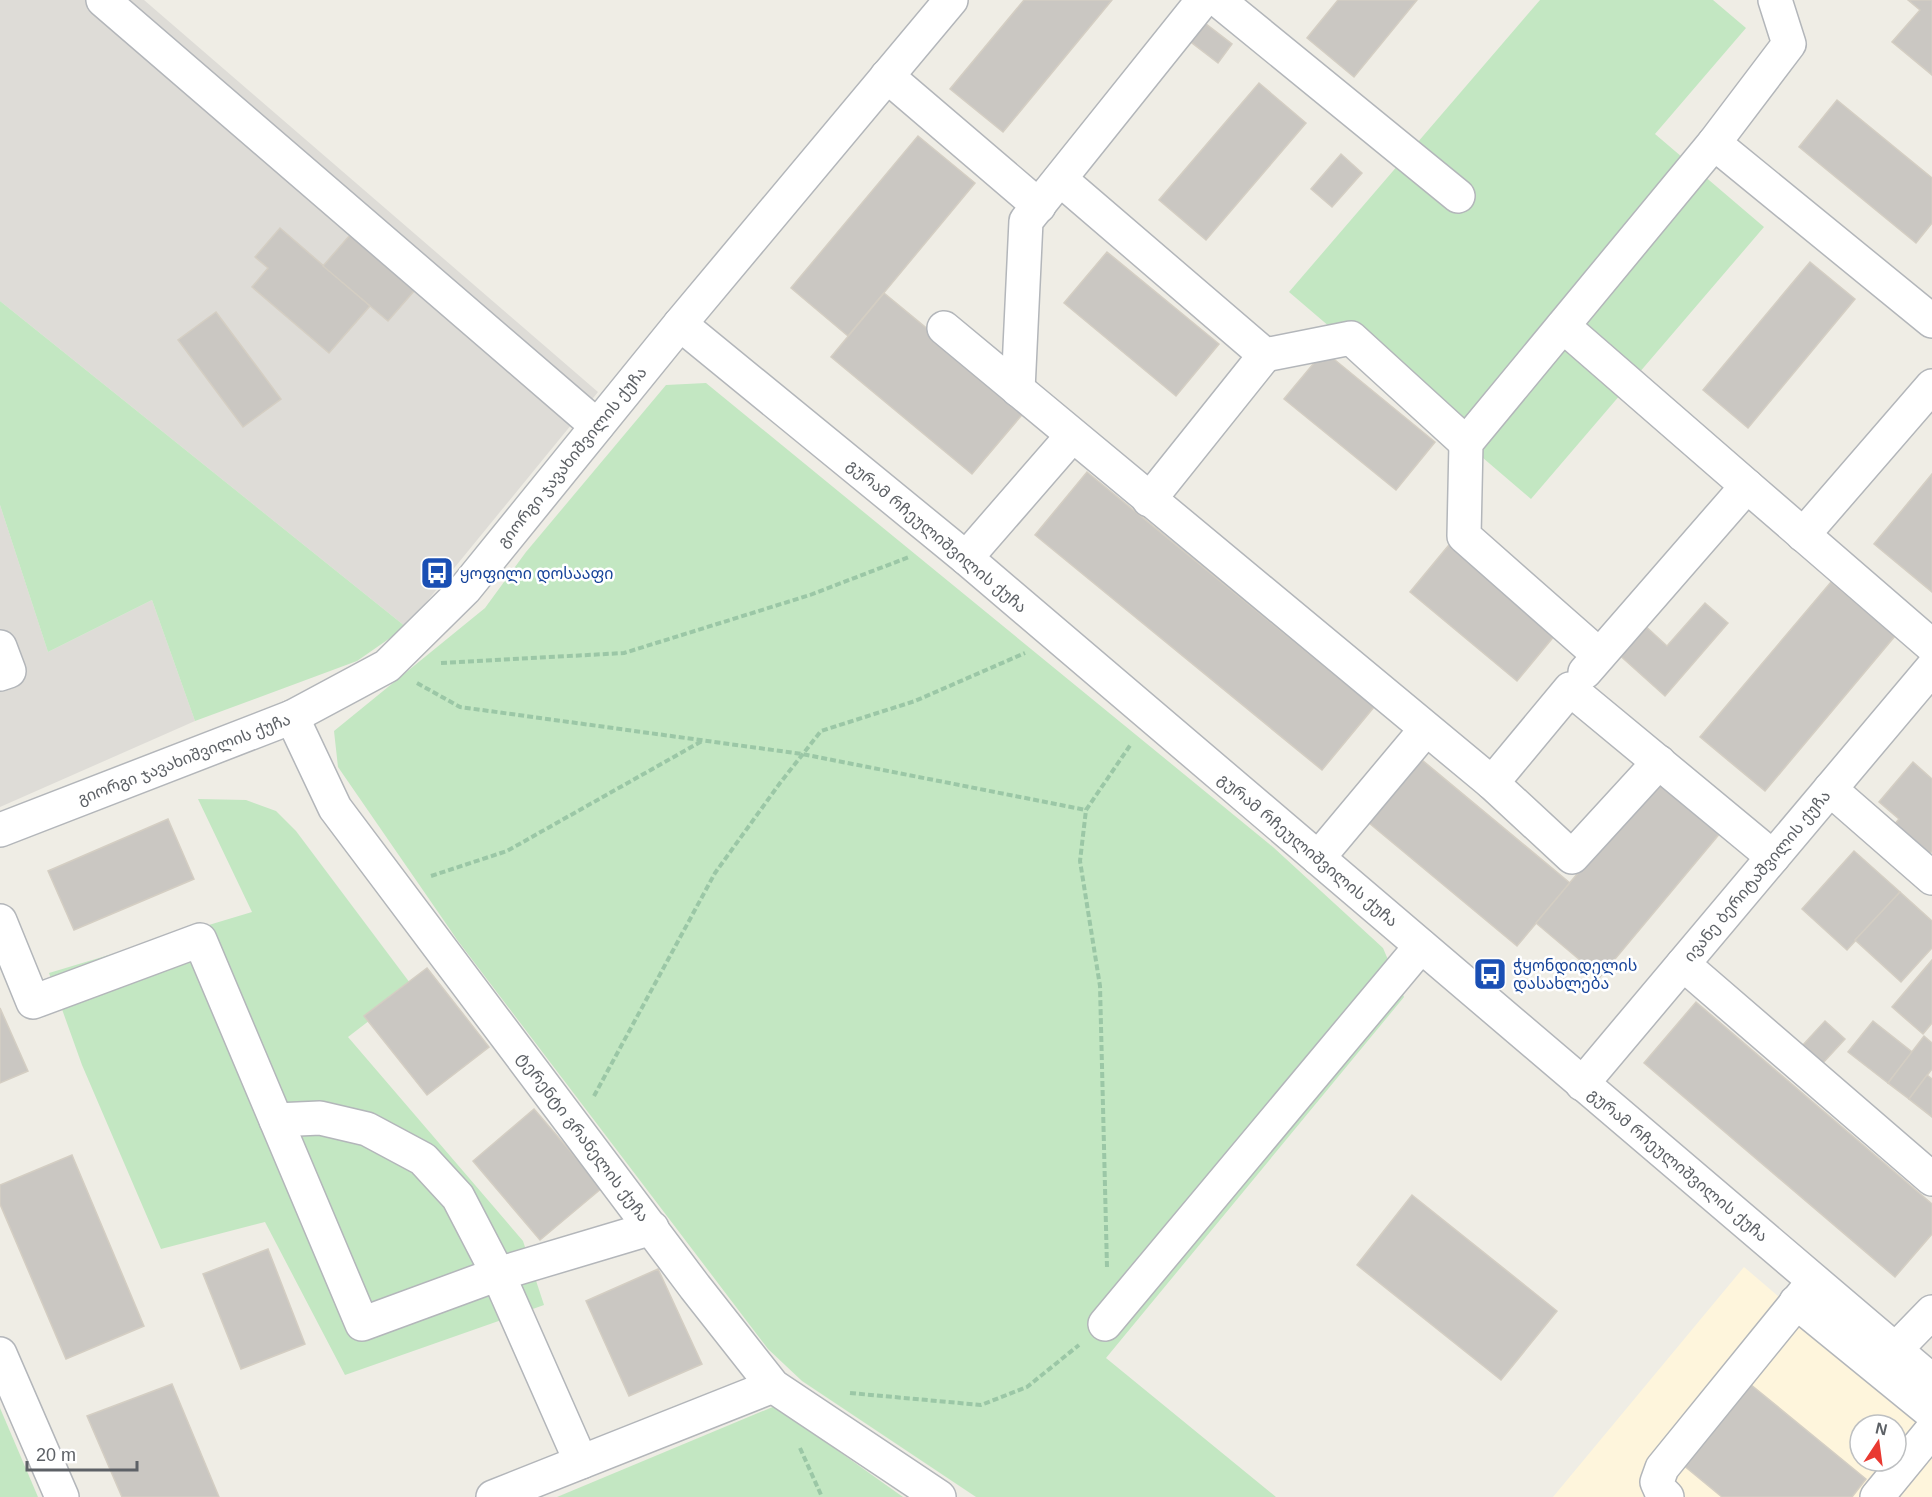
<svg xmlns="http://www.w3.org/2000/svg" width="1932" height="1497" font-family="Helvetica,'Noto Sans Georgian',sans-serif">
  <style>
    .commercial { fill: #fef5dc; fill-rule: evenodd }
    .industrial { fill: #dedcd7 }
    .green { fill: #c3e7c2 }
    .building { fill: #cac7c2; stroke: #d4cec3; stroke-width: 1.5 }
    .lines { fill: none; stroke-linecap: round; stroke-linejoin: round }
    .minor-casing { stroke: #b3b6ba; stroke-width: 36 }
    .path { stroke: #9bc7a6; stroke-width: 4; stroke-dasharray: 6 3; stroke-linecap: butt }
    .minor { stroke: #fff; stroke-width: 33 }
    .labels { text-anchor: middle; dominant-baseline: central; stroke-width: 5; stroke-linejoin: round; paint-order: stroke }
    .street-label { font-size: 16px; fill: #5d6166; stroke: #fff }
    .transit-label { font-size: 16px; fill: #164399; stroke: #fff; text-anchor: start }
  </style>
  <rect width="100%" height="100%" fill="#efede5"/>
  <!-- commercial -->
  <path class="commercial" d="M 1744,1267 L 1932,1427 L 1932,1497 L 1553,1497 ZM 1860,1425 L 1896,1425 L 1896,1461 L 1860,1461 Z"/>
  <!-- industrial -->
  <g class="industrial">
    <polygon points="0,0 144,0 598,392 406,627 0,301"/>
    <polygon points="0,505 48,652 152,600 195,721 0,807"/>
  </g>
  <!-- green -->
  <g class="green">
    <polygon points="1540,0 1713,0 1746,28 1655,134 1764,227 1531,499 1289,292"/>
    <polygon points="0,301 406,627 357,661 195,721 152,600 48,652 0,505"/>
    <polygon points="706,383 1273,847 1383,948 1404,997 1106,1358 1276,1497 976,1497 802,1381 768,1349 458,941 338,767 334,731 485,608 526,552 666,385"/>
    <polygon points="198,799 246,800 276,811 296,831 413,987 348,1037 523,1241 544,1305 345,1375 265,1222 161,1249 82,1065 49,973 252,912"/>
    <polygon points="775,1406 903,1497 557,1497"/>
    <polygon points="0,1408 38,1497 0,1497"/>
  </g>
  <!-- building -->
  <g class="building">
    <polygon points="1024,0 1112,0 1003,132 950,89"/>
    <polygon points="1338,0 1417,0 1354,77 1307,38"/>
    <polygon points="1908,0 1932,0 1932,75 1892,42 1920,10"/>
    <polygon points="1197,17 1232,44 1218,63 1183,36"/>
    <polygon points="1259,83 1306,123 1206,240 1159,200"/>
    <polygon points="1837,100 1932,178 1932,223 1916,243 1799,147"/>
    <polygon points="918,136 975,183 848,336 791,288"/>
    <polygon points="1341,154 1362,173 1332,207 1311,189"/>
    <polygon points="280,228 370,306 329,353 252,287 268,268 255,257"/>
    <polygon points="350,235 414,291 388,321 323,266"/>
    <polygon points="1107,252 1219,344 1176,396 1064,303"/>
    <polygon points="1810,262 1855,299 1748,428 1703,390"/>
    <polygon points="884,293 1026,410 972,474 831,357"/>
    <polygon points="216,312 281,399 243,427 178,340"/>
    <polygon points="1324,351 1435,442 1396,490 1284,399"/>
    <polygon points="1087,472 1374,707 1322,770 1035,535"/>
    <polygon points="1932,474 1932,592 1874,544"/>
    <polygon points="1453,540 1560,629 1517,681 1410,592"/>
    <polygon points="1831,582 1895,636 1765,791 1700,737"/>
    <polygon points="1705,603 1728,623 1665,696 1616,652 1642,623 1667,646"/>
    <polygon points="1422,760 1570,883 1517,946 1369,823"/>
    <polygon points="1913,762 1932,779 1932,851 1928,856 1893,826 1899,819 1879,802"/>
    <polygon points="1662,773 1726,826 1600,977 1536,923"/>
    <polygon points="168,819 194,879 74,930 48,871"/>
    <polygon points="1854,851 1900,892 1847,950 1802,909"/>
    <polygon points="1900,892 1932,921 1932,948 1901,982 1855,940"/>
    <polygon points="1932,960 1932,1023 1923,1034 1892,1007"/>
    <polygon points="427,968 489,1047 427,1095 364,1016"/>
    <polygon points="1696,1002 1932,1204 1932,1234 1895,1277 1644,1063"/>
    <polygon points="0,1008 28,1071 0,1083"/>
    <polygon points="1825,1021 1845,1039 1822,1064 1802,1046"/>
    <polygon points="1873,1021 1912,1052 1888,1083 1848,1052"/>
    <polygon points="1924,1036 1932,1043 1932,1069 1909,1099 1888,1083"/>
    <polygon points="1927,1075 1932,1079 1932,1117 1909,1099"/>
    <polygon points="534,1109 602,1188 540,1240 473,1161"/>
    <polygon points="72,1155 144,1326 66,1359 0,1204 0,1185"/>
    <polygon points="1412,1195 1557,1311 1501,1380 1357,1265"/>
    <polygon points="268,1249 305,1344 241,1369 203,1274"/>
    <polygon points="658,1269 702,1364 629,1396 586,1301"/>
    <polygon points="172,1384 219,1497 122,1497 87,1416"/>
    <polygon points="1750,1384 1866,1479 1852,1497 1722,1497 1683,1465"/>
  </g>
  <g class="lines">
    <!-- minor casing -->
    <g class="minor-casing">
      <g id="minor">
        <polyline points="103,0 597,426"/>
        <polyline points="1218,0 1458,196"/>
        <polyline points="887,76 1039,206"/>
        <polyline points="1714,143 1789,44 1775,0"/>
        <polyline points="1060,179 1265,355 1351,338 1466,443"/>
        <polyline points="680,324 966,558 1932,1381"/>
        <polyline points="1563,326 1747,486"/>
        <polyline points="944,328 1492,783 1570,689 1773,857"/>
        <polyline points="1018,390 1026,221 1203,0"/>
        <polyline points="1149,500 1265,355"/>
        <polyline points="1803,535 1932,386"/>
        <polyline points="966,558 1072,436"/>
        <polyline points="0,647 9,671 0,674"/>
        <polyline points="1599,655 1464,536 1466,443 1714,143 1932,321"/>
        <polyline points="1585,672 1747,486 1932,646"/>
        <polyline points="292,717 335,808 695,1287 773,1386 939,1497"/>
        <polyline points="1492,783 1572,857 1659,762"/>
        <polyline points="1830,789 1932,878"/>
        <polyline points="0,830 292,717 387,666 465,589 680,324 951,0"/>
        <polyline points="1318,858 1426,729"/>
        <polyline points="0,921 33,1002 200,940 362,1324 498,1274 581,1462"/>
        <polyline points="1683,964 1932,1179"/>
        <polyline points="1582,1084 1932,668"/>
        <polyline points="276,1120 320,1118 367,1129 423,1159 458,1197 498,1274 652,1228"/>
        <polyline points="1796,1302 1932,1413"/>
        <polyline points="1105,1324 1421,946"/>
        <polyline points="1895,1350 1932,1312"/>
        <polyline points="0,1354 62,1497"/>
        <polyline points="493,1497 773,1386"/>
        <polyline points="1667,1497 1661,1491 1657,1482 1662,1468 1814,1281"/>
        <polyline points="1877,1497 1932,1430"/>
      </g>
    </g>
    <!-- path -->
    <g class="path">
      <polyline points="441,663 624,653 810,595 909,557"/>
      <polyline points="417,683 460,707 802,754 1086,810"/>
      <polyline points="431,876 507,851 702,741"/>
      <polyline points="594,1096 715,873 780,783 821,731 915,701 1025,653"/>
      <polyline points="1107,1267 1100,986 1080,861 1086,810 1131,744"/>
      <polyline points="850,1393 981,1405 1027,1387 1079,1345"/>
      <polyline points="800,1448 822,1497"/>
    </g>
    <!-- minor -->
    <use href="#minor" class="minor"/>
  </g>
  <!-- icons -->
  <defs>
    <g id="bus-square" transform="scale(1.725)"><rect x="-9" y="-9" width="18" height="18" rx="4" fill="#1a4fb4" stroke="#fff"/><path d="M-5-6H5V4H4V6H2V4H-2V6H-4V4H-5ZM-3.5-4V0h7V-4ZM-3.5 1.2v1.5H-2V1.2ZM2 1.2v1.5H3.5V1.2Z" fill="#fff"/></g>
  </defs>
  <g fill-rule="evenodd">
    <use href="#bus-square" x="437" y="573"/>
    <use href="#bus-square" x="1490" y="974"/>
  </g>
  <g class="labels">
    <!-- street labels -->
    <g class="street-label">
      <text transform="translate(572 457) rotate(-51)">გიორგი ჯავახიშვილის ქუჩა</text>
      <text transform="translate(937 536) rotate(40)">გურამ რჩეულიშვილის ქუჩა</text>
      <text transform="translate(184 759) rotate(-21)">გიორგი ჯავახიშვილის ქუჩა</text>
      <text transform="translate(1308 850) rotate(40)">გურამ რჩეულიშვილის ქუჩა</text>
      <text transform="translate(1757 876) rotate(-50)">ივანე ბერიტაშვილის ქუჩა</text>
      <text transform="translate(583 1137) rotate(53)">ტერენტი გრანელის ქუჩა</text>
      <text transform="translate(1678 1165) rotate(40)">გურამ რჩეულიშვილის ქუჩა</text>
    </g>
    <!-- transit labels -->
    <g class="transit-label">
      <text x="460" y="573">ყოფილი დოსააფი</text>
      <text x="1513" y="965">ჭყონდიდელის<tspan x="1513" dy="18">დასახლება</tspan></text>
    </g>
  </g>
  <!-- north arrow -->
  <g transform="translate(1878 1443) rotate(13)"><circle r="28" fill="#ffffff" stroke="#bec0c2" stroke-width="1.5"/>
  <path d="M0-4.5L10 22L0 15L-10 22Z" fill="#e93931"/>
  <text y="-9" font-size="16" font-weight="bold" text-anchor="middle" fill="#5d6166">N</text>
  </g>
  <!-- scale -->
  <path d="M27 1461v9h110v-9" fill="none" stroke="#5d6166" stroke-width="3"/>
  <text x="36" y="1461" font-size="18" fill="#5d6166" stroke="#ffffff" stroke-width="4.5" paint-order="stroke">20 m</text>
</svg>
